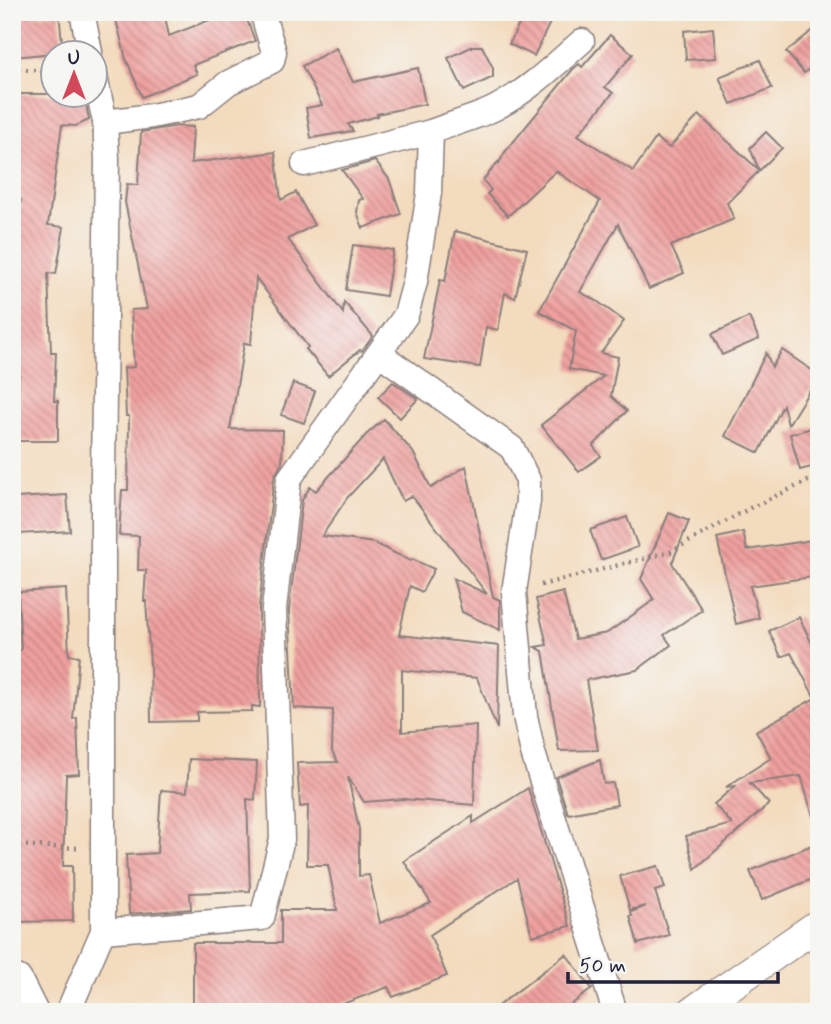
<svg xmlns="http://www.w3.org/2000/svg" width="831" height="1024" font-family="Mynerve,sans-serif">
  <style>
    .building { fill: url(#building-back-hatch) }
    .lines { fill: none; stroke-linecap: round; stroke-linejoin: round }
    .minor-casing { stroke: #8a7e7c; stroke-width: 27 }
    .tertiary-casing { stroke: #8a7e7c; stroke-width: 32 }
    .path { stroke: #8a7e7c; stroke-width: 4.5; stroke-dasharray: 2 5; stroke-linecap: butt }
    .minor { stroke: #fff; stroke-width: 24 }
    .tertiary { stroke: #fff; stroke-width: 30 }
  </style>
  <defs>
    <pattern id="building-back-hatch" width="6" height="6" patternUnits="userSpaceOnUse" patternTransform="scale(1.75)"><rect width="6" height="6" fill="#efa09e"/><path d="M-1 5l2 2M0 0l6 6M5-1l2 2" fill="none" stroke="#c18282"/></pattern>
  </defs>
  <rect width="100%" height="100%" fill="#f6f6f2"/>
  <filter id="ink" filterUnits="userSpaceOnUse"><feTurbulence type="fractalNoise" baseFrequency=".0143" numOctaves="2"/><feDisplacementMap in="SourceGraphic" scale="14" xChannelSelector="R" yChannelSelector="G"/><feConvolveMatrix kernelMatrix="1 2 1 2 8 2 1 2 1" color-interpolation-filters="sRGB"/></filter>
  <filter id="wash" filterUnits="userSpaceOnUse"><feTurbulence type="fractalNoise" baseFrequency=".00686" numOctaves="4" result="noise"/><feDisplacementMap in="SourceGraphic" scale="28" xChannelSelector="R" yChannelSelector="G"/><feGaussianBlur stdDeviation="1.57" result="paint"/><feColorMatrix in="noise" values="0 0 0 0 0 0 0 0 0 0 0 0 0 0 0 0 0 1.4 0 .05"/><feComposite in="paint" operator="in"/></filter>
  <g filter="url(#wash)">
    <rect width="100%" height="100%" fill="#f3dbbd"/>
    <g id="blocks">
      <!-- building -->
      <g class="building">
        <polygon points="114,12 164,12 169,36 230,12 244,12 255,41 193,65 197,74 142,97 126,59"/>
        <polygon points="525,12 555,12 534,56 509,44"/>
        <polygon points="59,13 63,52 14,57 12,17"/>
        <polygon points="819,25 819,61 804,73 786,52"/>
        <polygon points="713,28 716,58 686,60 684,31"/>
        <polygon points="610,35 633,54 605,87 613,93 578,135 633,171 656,138 669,148 699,115 759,170 750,148 766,132 782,148 727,203 734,219 671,246 684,273 649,289 618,224 580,292 597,301 624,321 601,353 618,357 611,396 627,411 593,446 601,456 579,472 541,425 604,376 569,369 576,331 539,311 600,201 556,171 508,216 487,194 491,190 483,180 498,162 499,163 505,152 573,69 579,64 582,67"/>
        <polygon points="473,46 482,46 493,68 493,77 464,91 448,58"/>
        <polygon points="336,48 353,82 418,68 425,104 377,114 378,116 348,124 353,131 311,138 306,108 322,105 302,66"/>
        <polygon points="760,60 772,88 731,104 719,77"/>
        <polygon points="12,94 84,94 89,120 76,126 62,125 48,225 64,227 56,274 48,273 51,352 56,352 54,401 58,401 58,441 12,441 12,401 18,401 21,332 12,332 12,248 21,200 12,199 12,157 16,129 12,129"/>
        <polygon points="177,126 193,127 191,163 275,152 281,200 296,192 314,225 288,239 343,313 344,302 373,336 362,351 360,350 328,376 306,349 308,347 256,278 251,344 244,343 230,429 283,430 282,463 274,477 259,607 260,707 252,706 252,711 197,712 197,721 151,722 150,663 146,601 144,601 146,570 138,570 139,536 119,535 122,490 128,490 129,416 126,416 124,368 134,367 131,310 147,309 125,202 127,184 138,185 141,132"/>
        <polygon points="375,161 389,179 401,214 363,228 357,212 359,200 363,199 342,170"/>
        <polygon points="455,231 527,249 515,298 505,293 498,330 486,327 480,367 424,359 440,280 445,281"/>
        <polygon points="353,245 393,250 386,296 346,290"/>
        <polygon points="749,317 759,339 722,355 712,334"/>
        <polygon points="782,350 819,375 788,425 783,405 759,453 725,436 766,353 772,367"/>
        <polygon points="393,382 418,399 400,418 378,397"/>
        <polygon points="293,383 315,391 304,423 281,415"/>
        <polygon points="384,419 413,452 431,488 466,466 493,597 500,600 500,630 462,612 453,578 487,594 412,496 403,501 383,459 347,498 322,536 374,543 411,561 412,559 434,569 422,592 410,586 399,635 499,646 497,729 477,678 402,670 402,732 476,725 474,805 403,799 364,802 348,777 359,829 359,876 369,875 380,923 431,903 404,861 473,816 473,823 528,788 570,926 532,936 517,878 430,935 447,976 393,997 388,987 321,1012 193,1012 193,943 281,943 281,910 337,910 328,865 307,865 308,806 300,807 297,763 338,762 332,752 333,710 294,708 289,610 302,500 310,487 316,491 366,435"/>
        <polygon points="819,426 819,465 800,470 790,434"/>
        <polygon points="67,495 70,531 18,534 16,498"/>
        <polygon points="669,513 689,521 672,563 702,610 664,635 671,645 637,670 586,680 598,750 559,751 543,651 535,647 547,645 536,599 563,592 575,639 607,633 654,600 641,579"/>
        <polygon points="627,517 638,547 601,560 590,530"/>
        <polygon points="743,532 747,550 813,540 819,576 750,586 759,618 736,624 717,538"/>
        <polygon points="66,589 69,655 79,656 73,719 77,718 79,774 66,775 63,866 72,866 73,921 12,922 12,749 18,749 15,697 12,696 12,691 16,650 21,650 18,592"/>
        <polygon points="799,617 819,658 819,815 813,816 801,776 750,783 769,804 695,869 686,836 732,824 714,804 735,786 726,787 771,758 756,731 815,698 791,653 781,657 769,631"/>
        <polygon points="189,759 257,762 255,800 247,799 250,891 190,893 191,909 129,914 126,855 157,853 161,790 187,792"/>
        <polygon points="600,760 604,784 613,783 617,805 568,814 556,777"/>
        <polygon points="819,842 819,876 762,900 750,871"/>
        <polygon points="658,866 665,888 655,891 669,935 638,944 630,916 632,916 631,912 646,906 630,910 620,876"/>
        <polygon points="566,954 592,989 561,1012 490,1012"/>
      </g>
    </g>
  </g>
  <g filter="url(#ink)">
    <use href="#blocks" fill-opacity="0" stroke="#8a7e7c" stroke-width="2"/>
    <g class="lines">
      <!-- minor casing -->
      <g class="minor-casing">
        <g id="minor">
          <polyline points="82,12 90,52"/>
          <polyline points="105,122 152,116 199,106 228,83 272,61 274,52 262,12"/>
          <polyline points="304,164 431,132"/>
          <polyline points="380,354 512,448 528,480 528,501 514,592 525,716 533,753 615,1012"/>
          <path d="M 103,931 L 262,918 L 282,839 L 274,609 L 289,479 L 406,315 L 415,282 L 429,193 L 431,132 C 450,124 479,117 497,107 C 529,90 555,65 582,41"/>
          <polyline points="12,975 19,978 36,1012"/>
          <polyline points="68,1012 103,931 103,474 107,159 105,122 94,72"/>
        </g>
      </g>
      <!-- tertiary casing -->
      <g class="tertiary-casing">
        <polyline id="tertiary" points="692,1012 819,924"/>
      </g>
      <!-- path -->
      <g class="path">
        <polyline points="12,69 52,71"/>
        <polyline points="541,585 670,552 752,507 819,476"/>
        <polyline points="12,845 78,848"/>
      </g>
      <!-- minor -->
      <use href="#minor" class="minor"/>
      <!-- tertiary -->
      <use href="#tertiary" class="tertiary"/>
    </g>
  </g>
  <!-- margin -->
  <rect width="831" height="1024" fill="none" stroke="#f6f6f2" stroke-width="42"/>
  <!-- north arrow -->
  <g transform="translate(74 74)"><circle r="33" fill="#f6f6f2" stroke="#a1a1a9" stroke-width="2"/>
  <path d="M0-5L12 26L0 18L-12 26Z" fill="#d1495b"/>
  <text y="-10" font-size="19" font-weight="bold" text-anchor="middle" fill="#22223b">U</text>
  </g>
  <!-- scale -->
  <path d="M568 972v10h210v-10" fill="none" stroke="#22223b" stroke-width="3.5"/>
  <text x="579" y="972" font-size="21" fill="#22223b" stroke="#f6f6f2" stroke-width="5" paint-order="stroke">50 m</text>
</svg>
